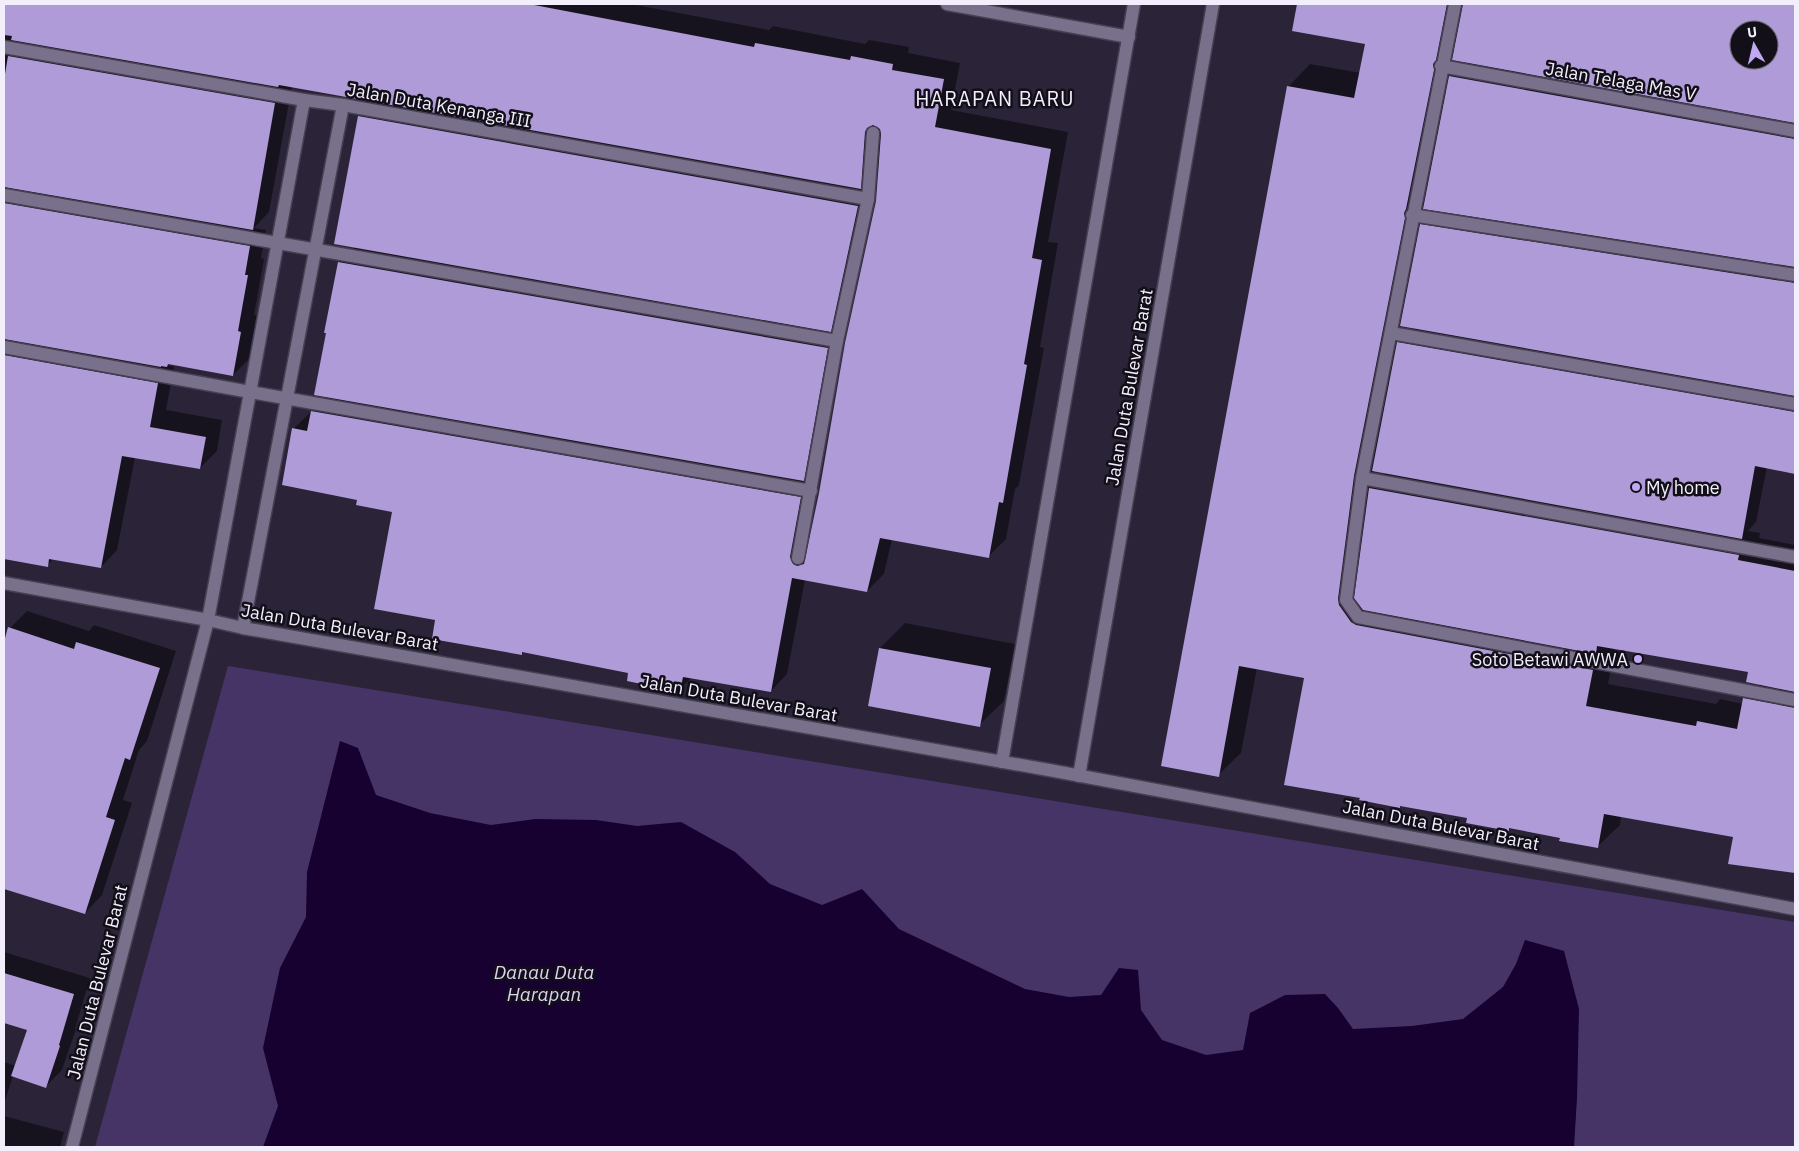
<svg xmlns="http://www.w3.org/2000/svg" width="1799" height="1151" font-family="'IBM Plex Sans',sans-serif">
  <style>
    .green { fill: #473467 }
    .water { fill: #170130 }
    .shadow { fill: #0007; fill-rule: evenodd }
    .building { fill: #af9bd7; fill-rule: evenodd }
    .lines { fill: none; stroke-linecap: round; stroke-linejoin: round }
    .minor-casing { stroke: #474054; stroke-width: 15 }
    .minor { stroke: #79718b; stroke-width: 12 }
    .poi-dot { fill: #c1a8f3; stroke: #120f19; stroke-width: 2 }
    .labels { text-anchor: middle; dominant-baseline: central; stroke-width: 5; stroke-linejoin: round; paint-order: stroke }
    .street-label { font-size: 18px; fill: #f2eefc; stroke: #120f19 }
    .poi-label { font-size: 18px; fill: #f2eefc; stroke: #120f19; text-anchor: start }
    .water-label { font-size: 19px; font-style: italic; fill: #ddd2f5; stroke: #120f19 }
    .quarter-label { font-size: 20px; letter-spacing: 1px; fill: #f2eefc; stroke: #120f19 }
  </style>
  <rect width="100%" height="100%" fill="#2b2439"/>
  <!-- green -->
  <polygon class="green" points="228,666 1795,922 1795,1147 95,1147"/>
  <!-- water -->
  <polygon class="water" points="340,741 358,748 376,795 430,813 491,825 535,819 596,820 637,826 681,822 735,852 770,884 822,905 862,889 899,929 1025,989 1069,997 1101,995 1119,968 1138,970 1141,1010 1162,1040 1206,1055 1243,1050 1250,1013 1285,995 1325,994 1338,1008 1353,1029 1412,1026 1463,1019 1503,987 1516,964 1525,940 1564,951 1579,1009 1577,1098 1574,1147 263,1147 278,1106 263,1048 280,968 306,917 307,872"/>
  <!-- shadow -->
  <g class="shadow">
    <path d="M 4,4 L 631,4 L 769,30 L 773,26 L 865,44 L 869,40 L 909,47 L 908,53 L 960,63 L 951,110 L 1068,132 L 1048,242 L 1058,243 L 1040,347 L 1044,348 L 1019,485 L 1015,489 L 1006,539 L 989,556 L 892,539 L 884,574 L 867,591 L 805,580 L 787,674 L 771,691 L 692,677 L 679,690 L 630,672 L 524,651 L 521,654 L 437,619 L 393,511 L 359,499 L 293,429 L 328,396 L 339,262 L 355,247 L 359,116 L 374,101 L 292,86 L 269,212 L 254,228 L 266,230 L 261,258 L 264,259 L 254,315 L 258,315 L 250,358 L 233,375 L 167,363 L 167,365 L 174,367 L 166,410 L 222,420 L 217,451 L 200,468 L 135,457 L 117,550 L 101,567 L 54,558 L 47,566 L 4,558 L 4,518 L 19,434 L 4,431 ZM 880,169 L 877,201 L 810,547 L 806,540 L 817,481 L 805,479 L 818,465 L 842,333 L 830,331 L 845,316 L 872,191 L 859,189 Z"/>
    <path d="M 1298,4 L 1795,4 L 1795,472 L 1767,467 L 1756,522 L 1748,531 L 1760,533 L 1759,538 L 1795,545 L 1795,871 L 1794,872 L 1735,836 L 1621,816 L 1620,825 L 1597,847 L 1561,837 L 1511,827 L 1508,830 L 1468,817 L 1401,805 L 1400,807 L 1361,797 L 1306,677 L 1257,668 L 1241,753 L 1218,775 L 1288,87 L 1310,64 L 1361,73 L 1367,43 L 1293,30 ZM 1739,30 L 1769,30 L 1769,60 L 1739,60 ZM 1453,59 L 1466,61 L 1450,77 ZM 1424,207 L 1437,209 L 1420,226 ZM 1401,325 L 1414,327 L 1397,344 ZM 1374,471 L 1385,473 L 1371,487 ZM 1615,647 L 1749,671 L 1760,684 L 1744,699 L 1743,704 L 1720,699 L 1716,704 L 1608,684 Z"/>
    <polygon points="27,611 89,631 94,625 176,651 147,741 139,750 123,800 132,803 102,895 85,913 4,887 17,848 4,843 4,645 10,628"/>
    <polygon points="905,623 1015,644 1004,701 979,725 869,705 880,648"/>
    <polygon points="4,952 90,978 75,1029 76,1029 62,1070 45,1087 13,1076 4,1104 4,1062 16,1066 28,1029 4,1022"/>
    <polygon points="4,1116 64,1132 60,1147 4,1147"/>
  </g>
  <!-- building -->
  <g class="building">
    <polygon points="4,4 529,4 754,47 755,43 850,60 851,56 893,64 892,70 944,79 935,127 1051,149 1032,258 1042,260 1024,364 1027,365 1003,503 999,502 989,558 880,538 867,592 792,578 771,692 683,677 680,692 627,681 628,673 522,652 522,655 432,639 435,620 374,609 392,512 356,505 357,500 282,485 292,428 307,431 311,411 801,497 790,557 793,564 797,566 804,564 819,493 845,343 876,201 881,134 880,129 873,125 867,128 865,132 861,189 279,85 278,87 11,40 12,36 4,35"/>
    <polygon points="1297,4 1447,4 1436,60 1433,64 1434,70 1406,209 1404,213 1405,218 1354,476 1338,599 1339,605 1351,622 1356,625 1593,670 1586,706 1696,726 1697,721 1737,729 1743,698 1795,708 1795,873 1728,864 1733,837 1604,814 1598,848 1559,841 1560,838 1509,828 1509,831 1466,823 1467,818 1400,806 1400,808 1359,800 1360,798 1284,785 1304,678 1239,666 1219,777 1161,766 1287,86 1354,98 1365,44 1292,31"/>
    <path d="M 1463,4 L 1795,4 L 1795,123 L 1452,60 ZM 1739,30 L 1769,30 L 1769,60 L 1739,60 Z"/>
    <polygon points="8,56 275,103 253,230 4,187 4,80"/>
    <polygon points="1449,76 1795,139 1795,267 1423,209"/>
    <polygon points="358,116 858,206 831,332 334,244"/>
    <polygon points="4,203 250,246 245,275 248,275 238,331 241,332 233,376 168,364 167,367 161,366 161,367 4,339"/>
    <polygon points="1420,224 1795,283 1795,396 1400,326"/>
    <polygon points="338,262 828,348 804,481 314,395 326,333 324,333"/>
    <polygon points="1397,342 1795,412 1795,474 1755,466 1742,539 1372,471"/>
    <polygon points="4,355 158,383 150,427 206,437 200,469 122,456 101,568 49,559 48,567 4,559"/>
    <polygon points="1369,488 1739,555 1738,560 1795,571 1795,692 1746,682 1748,672 1597,646 1596,654 1363,610 1354,598"/>
    <polygon points="8,627 74,649 76,642 160,668 130,760 125,758 106,817 115,820 85,914 4,889 4,642"/>
    <polygon points="879,648 991,668 980,727 868,706"/>
    <polygon points="4,973 74,994 59,1045 60,1046 46,1088 11,1076 27,1030 4,1023"/>
  </g>
  <g class="lines">
    <!-- minor casing -->
    <g class="minor-casing">
      <g id="minor">
        <polyline points="947,4 1129,37"/>
        <polyline points="1455,4 1362,478 1346,600 1358,617 1795,700"/>
        <polyline points="4,47 304,100 343,105 868,199"/>
        <polyline points="1441,66 1795,131"/>
        <polyline points="4,195 837,341"/>
        <polyline points="1412,215 1795,275"/>
        <polyline points="1391,333 1795,404"/>
        <polyline points="4,347 250,392 811,491"/>
        <polyline points="1362,478 1795,557"/>
        <polyline points="798,558 837,341 868,199 873,133"/>
        <polyline points="4,583 208,620 304,100"/>
        <polyline points="243,628 343,105"/>
        <polyline points="1002,762 1134,4"/>
        <polyline points="1079,776 1213,4"/>
        <polyline points="72,1147 208,620 243,628 1049,770 1795,909"/>
      </g>
    </g>
    <!-- minor -->
    <use href="#minor" class="minor"/>
  </g>
  <!-- markers -->
  <g class="poi-dot">
    <circle cx="1636" cy="487" r="5"/>
    <circle cx="1638" cy="659" r="5"/>
  </g>
  <g class="labels">
    <!-- street labels -->
    <g class="street-label">
      <text transform="translate(1621 81) rotate(10)">Jalan Telaga Mas V</text>
      <text transform="translate(439 105) rotate(10)">Jalan Duta Kenanga III</text>
      <text transform="translate(1129 387) rotate(-80)">Jalan Duta Bulevar Barat</text>
      <text transform="translate(340 627) rotate(10)">Jalan Duta Bulevar Barat</text>
      <text transform="translate(739 698) rotate(10)">Jalan Duta Bulevar Barat</text>
      <text transform="translate(1441 825) rotate(11)">Jalan Duta Bulevar Barat</text>
      <text transform="translate(97 982) rotate(-76)">Jalan Duta Bulevar Barat</text>
    </g>
    <!-- poi labels -->
    <g class="poi-label">
      <text x="1646" y="487">My home</text>
      <text x="1628" y="659" text-anchor="end">Soto Betawi AWWA</text>
    </g>
    <!-- water labels -->
    <g class="water-label">
      <text x="544" y="972">Danau Duta<tspan x="544" dy="22">Harapan</tspan></text>
    </g>
    <!-- quarter labels -->
    <g class="quarter-label">
      <text x="995" y="98">HARAPAN BARU</text>
    </g>
  </g>
  <!-- border -->
  <rect width="1799" height="1151" fill="none" stroke="#f2eefc" stroke-width="10"/>
  <!-- north arrow -->
  <g transform="translate(1754 45) rotate(352)"><circle r="24" fill="#120f19" stroke="#6c6874"/>
  <path d="M0-4L9 19L0 12L-9 19Z" fill="#c1a8f3"/>
  <text y="-8" font-size="14" font-weight="bold" text-anchor="middle" fill="#f2eefc">U</text>
  </g>
</svg>
